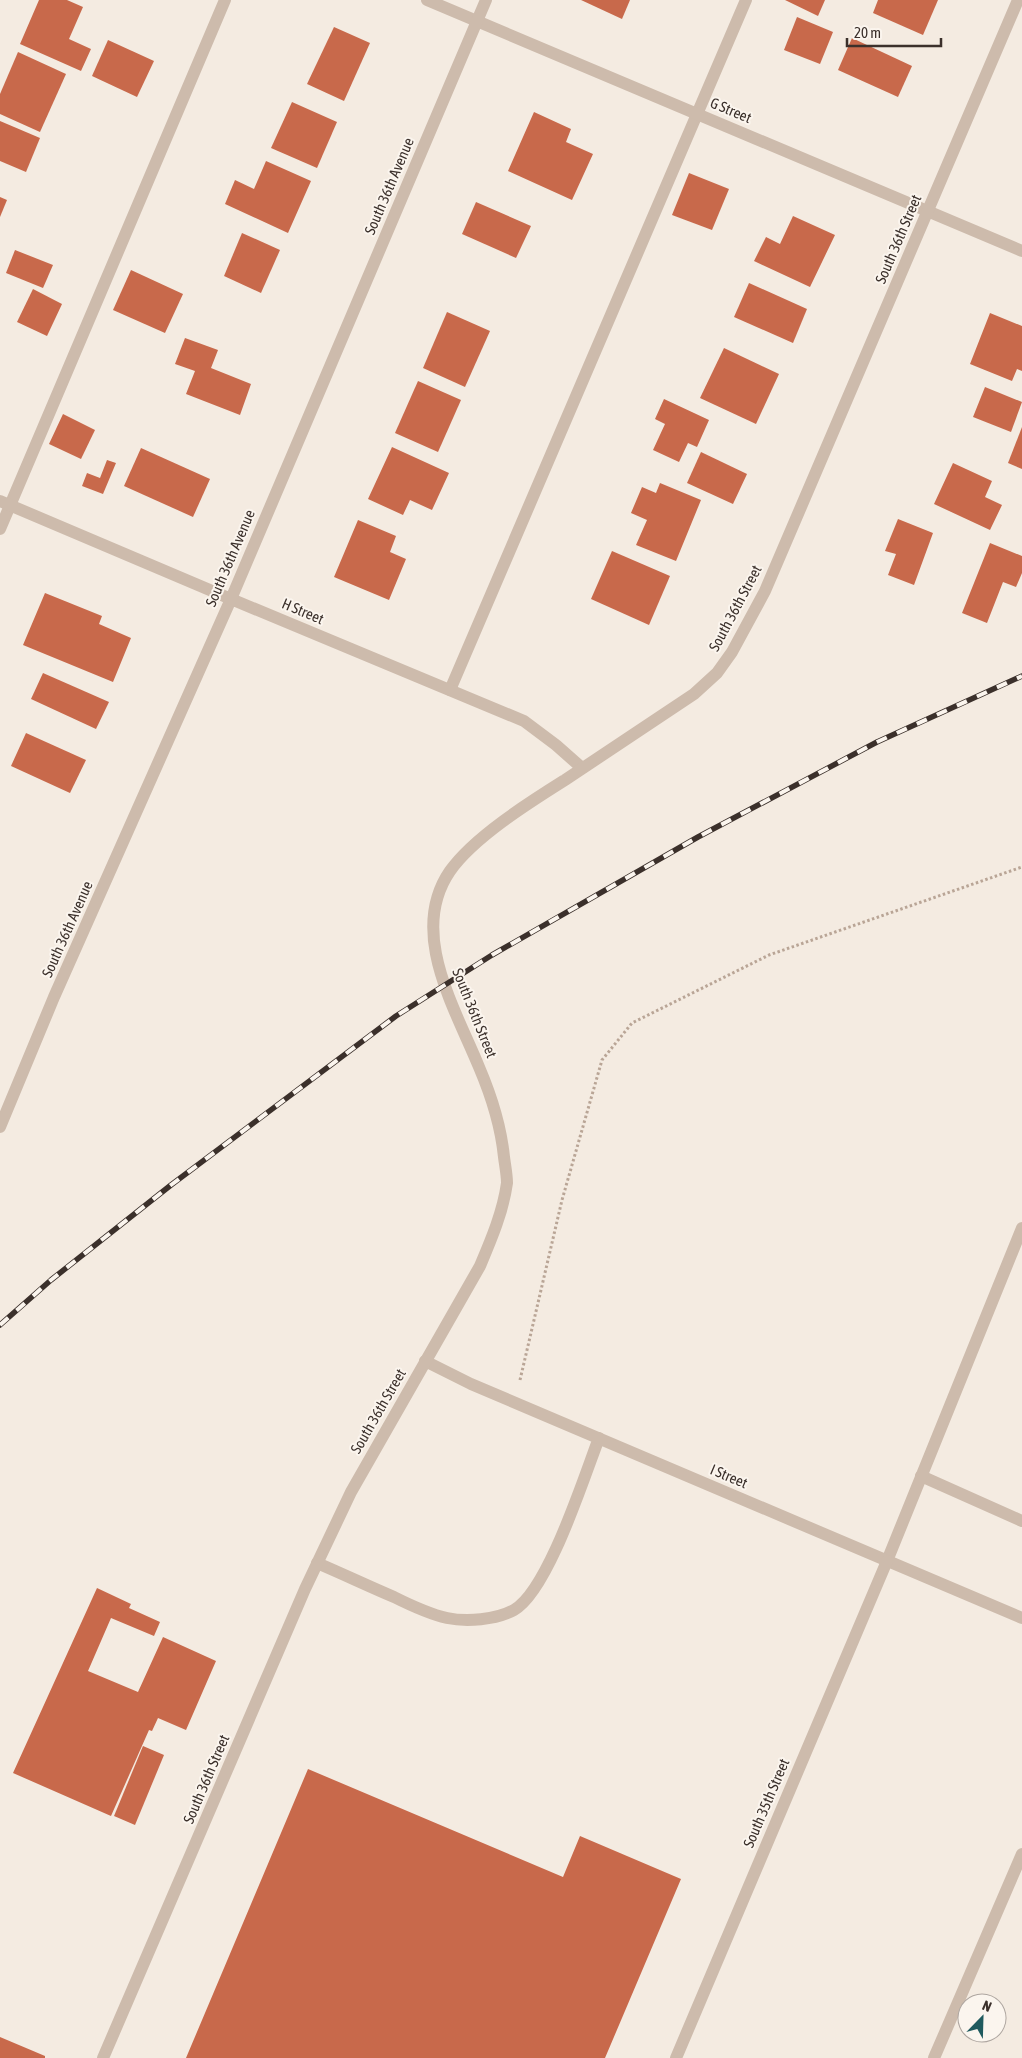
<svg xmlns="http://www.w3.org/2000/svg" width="1022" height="2058" font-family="'Asap Condensed',sans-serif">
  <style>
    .building { fill: #c8694b }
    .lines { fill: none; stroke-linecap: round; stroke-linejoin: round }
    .path { stroke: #b9a596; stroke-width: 3; stroke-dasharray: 2.5 2.5; stroke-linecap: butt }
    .service { stroke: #cdbbac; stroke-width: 12 }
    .minor { stroke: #cdbbac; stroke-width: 12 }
    .tertiary { stroke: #cdbbac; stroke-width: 12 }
    .rail-casing { stroke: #3b302b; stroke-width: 5.5 }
    .rail { stroke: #fbf5ee; stroke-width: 4; stroke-dasharray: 11; stroke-linecap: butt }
    .labels { text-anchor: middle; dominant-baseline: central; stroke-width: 4; stroke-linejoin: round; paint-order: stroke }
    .street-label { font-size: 15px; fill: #3b302b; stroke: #fbf5ee }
  </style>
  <rect width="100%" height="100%" fill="#f4ebe1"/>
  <!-- building -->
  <g class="building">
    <polygon points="39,0 67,0 83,7 69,39 91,49 81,71 20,44"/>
    <polygon points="581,0 630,0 622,19"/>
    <polygon points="785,0 825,0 818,16"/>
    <polygon points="878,0 938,0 923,35 873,13"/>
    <polygon points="797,17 833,32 820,64 784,50"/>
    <polygon points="334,27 370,43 344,101 307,84"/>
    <polygon points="852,38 912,66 898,97 838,70"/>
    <polygon points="108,40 154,61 137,97 92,76"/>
    <polygon points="18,52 66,74 40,132 0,114 0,94"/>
    <polygon points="292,102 337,122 317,168 271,148"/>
    <polygon points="534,112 571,129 566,142 593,154 572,200 508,171"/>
    <polygon points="0,121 40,138 26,172 0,161"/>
    <polygon points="266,161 311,181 288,233 225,204 235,180 254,189"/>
    <polygon points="689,173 729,189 712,230 672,215"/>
    <polygon points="0,197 7,200 0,217"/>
    <polygon points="476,202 531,226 516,258 462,234"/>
    <polygon points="793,216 835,235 810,287 754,261 766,237 780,244"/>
    <polygon points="242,233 280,250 261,293 224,276"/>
    <polygon points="15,250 53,265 43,288 6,273"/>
    <polygon points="131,270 183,294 165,333 113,310"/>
    <polygon points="749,283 807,309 793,343 734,317"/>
    <polygon points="33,289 62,304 47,336 17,322"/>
    <polygon points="447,312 490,331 465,387 423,368"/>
    <polygon points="990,313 1022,326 1022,371 1017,369 1012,381 970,364"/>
    <polygon points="185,338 218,350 211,368 251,384 240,415 186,394 195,371 175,364"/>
    <polygon points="724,348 779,374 756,424 700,398"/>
    <polygon points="418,381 461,400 438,452 395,433"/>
    <polygon points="985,387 1022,402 1011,432 973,417"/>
    <polygon points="664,399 709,420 697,447 688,443 679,462 653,450 665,424 655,419"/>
    <polygon points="63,414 95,430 81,459 49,444"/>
    <polygon points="1022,427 1022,469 1008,463"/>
    <polygon points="392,447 449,473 432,510 410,500 403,515 368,499"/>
    <polygon points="141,448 210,479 193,517 124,486"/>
    <polygon points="701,452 747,474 733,504 687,483"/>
    <polygon points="107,460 116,463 103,494 82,486 87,473 100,478"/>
    <polygon points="953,463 992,481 985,497 1002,505 990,530 934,504"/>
    <polygon points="660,483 701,500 676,561 636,545 647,520 631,513 642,487 656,493"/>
    <polygon points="898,519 933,533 914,585 888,575 896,554 885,551"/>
    <polygon points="358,520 396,536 390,552 406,559 389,600 334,577"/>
    <polygon points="990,543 1022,556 1022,573 1016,587 1003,582 987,623 962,613"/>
    <polygon points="612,551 670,576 649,625 591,599"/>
    <polygon points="45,593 102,616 99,624 131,638 113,682 23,645"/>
    <polygon points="43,673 109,702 96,729 31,699"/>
    <polygon points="26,733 86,760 70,793 11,766"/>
    <polygon points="97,1588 131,1604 129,1608 160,1622 154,1636 111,1618 88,1671 138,1692 163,1637 216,1661 186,1730 158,1718 152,1731 149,1730 111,1816 13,1773"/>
    <polygon points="143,1746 164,1755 135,1825 114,1816"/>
    <polygon points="308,1769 563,1877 580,1836 681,1879 605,2058 186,2058"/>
    <polygon points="0,2037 45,2056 45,2058 0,2058"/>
  </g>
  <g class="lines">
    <!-- path -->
    <polyline class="path" points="520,1380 562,1200 602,1060 632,1023 769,955 1022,867"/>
    <!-- service -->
    <g class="service">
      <polyline points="0,529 225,0"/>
      <polyline points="450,690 746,0"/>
      <polyline points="0,1127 54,997 231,599 524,721 556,745 582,768"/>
      <polyline points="921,1476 1022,1521"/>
      <polyline points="887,1561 1022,1228"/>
      <path d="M 317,1563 C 343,1574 368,1586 394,1597 C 410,1605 429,1614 447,1618 C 466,1622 496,1620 514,1610 C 548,1591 584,1477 599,1438"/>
      <polyline points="934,2058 1022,1854"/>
    </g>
    <!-- minor -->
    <g class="minor">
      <polyline points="427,0 1022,251"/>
      <polyline points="0,501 231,599 486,0"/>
      <polyline points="425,1361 471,1384 1022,1618"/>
      <polyline points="676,2058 887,1561"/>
    </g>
    <!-- tertiary -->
    <path class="tertiary" d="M 103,2058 L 305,1589 L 351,1492 L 480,1266 C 491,1240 503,1212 507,1183 C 507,1175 505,1165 504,1157 C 501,1127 491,1095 479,1067 C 455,1008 408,932 450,871 C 474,837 530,802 565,780 C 608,751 651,723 694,694 L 717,673 L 732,652 L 765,591 L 1018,0"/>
    <!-- rail casing -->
    <g class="rail-casing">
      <polyline id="rail" points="0,1325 51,1280 171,1185 396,1016 492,955 698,837 877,742 1022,676"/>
    </g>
    <!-- rail -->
    <use href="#rail" class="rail"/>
  </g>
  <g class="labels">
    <!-- street labels -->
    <g class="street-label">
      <text transform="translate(731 110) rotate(23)">G Street</text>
      <text transform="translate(389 186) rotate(-67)">South 36th Avenue</text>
      <text transform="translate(898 239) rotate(-67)">South 36th Street</text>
      <text transform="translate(230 558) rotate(-67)">South 36th Avenue</text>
      <text transform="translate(735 608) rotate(-62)">South 36th Street</text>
      <text transform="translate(303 611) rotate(23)">H Street</text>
      <text transform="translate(67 929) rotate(-66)">South 36th Avenue</text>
      <text transform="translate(475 1013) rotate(68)">South 36th Street</text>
      <text transform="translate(378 1411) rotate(-60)">South 36th Street</text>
      <text transform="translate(729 1476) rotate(23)">I Street</text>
      <text transform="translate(206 1779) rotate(-67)">South 36th Street</text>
      <text transform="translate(766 1803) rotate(-67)">South 35th Street</text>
    </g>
  </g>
  <!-- north arrow -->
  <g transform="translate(982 2018) rotate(23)"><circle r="24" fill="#fbf5ee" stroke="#aea6a0"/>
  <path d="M0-4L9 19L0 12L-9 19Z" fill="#1f5a5e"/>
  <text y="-8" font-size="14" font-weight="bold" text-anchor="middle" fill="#3b302b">N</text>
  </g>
  <!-- scale -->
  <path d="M847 38v8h94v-8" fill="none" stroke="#3b302b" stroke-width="2.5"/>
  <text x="854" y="38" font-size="15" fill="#3b302b" stroke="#fbf5ee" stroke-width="4" paint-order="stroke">20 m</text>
</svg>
